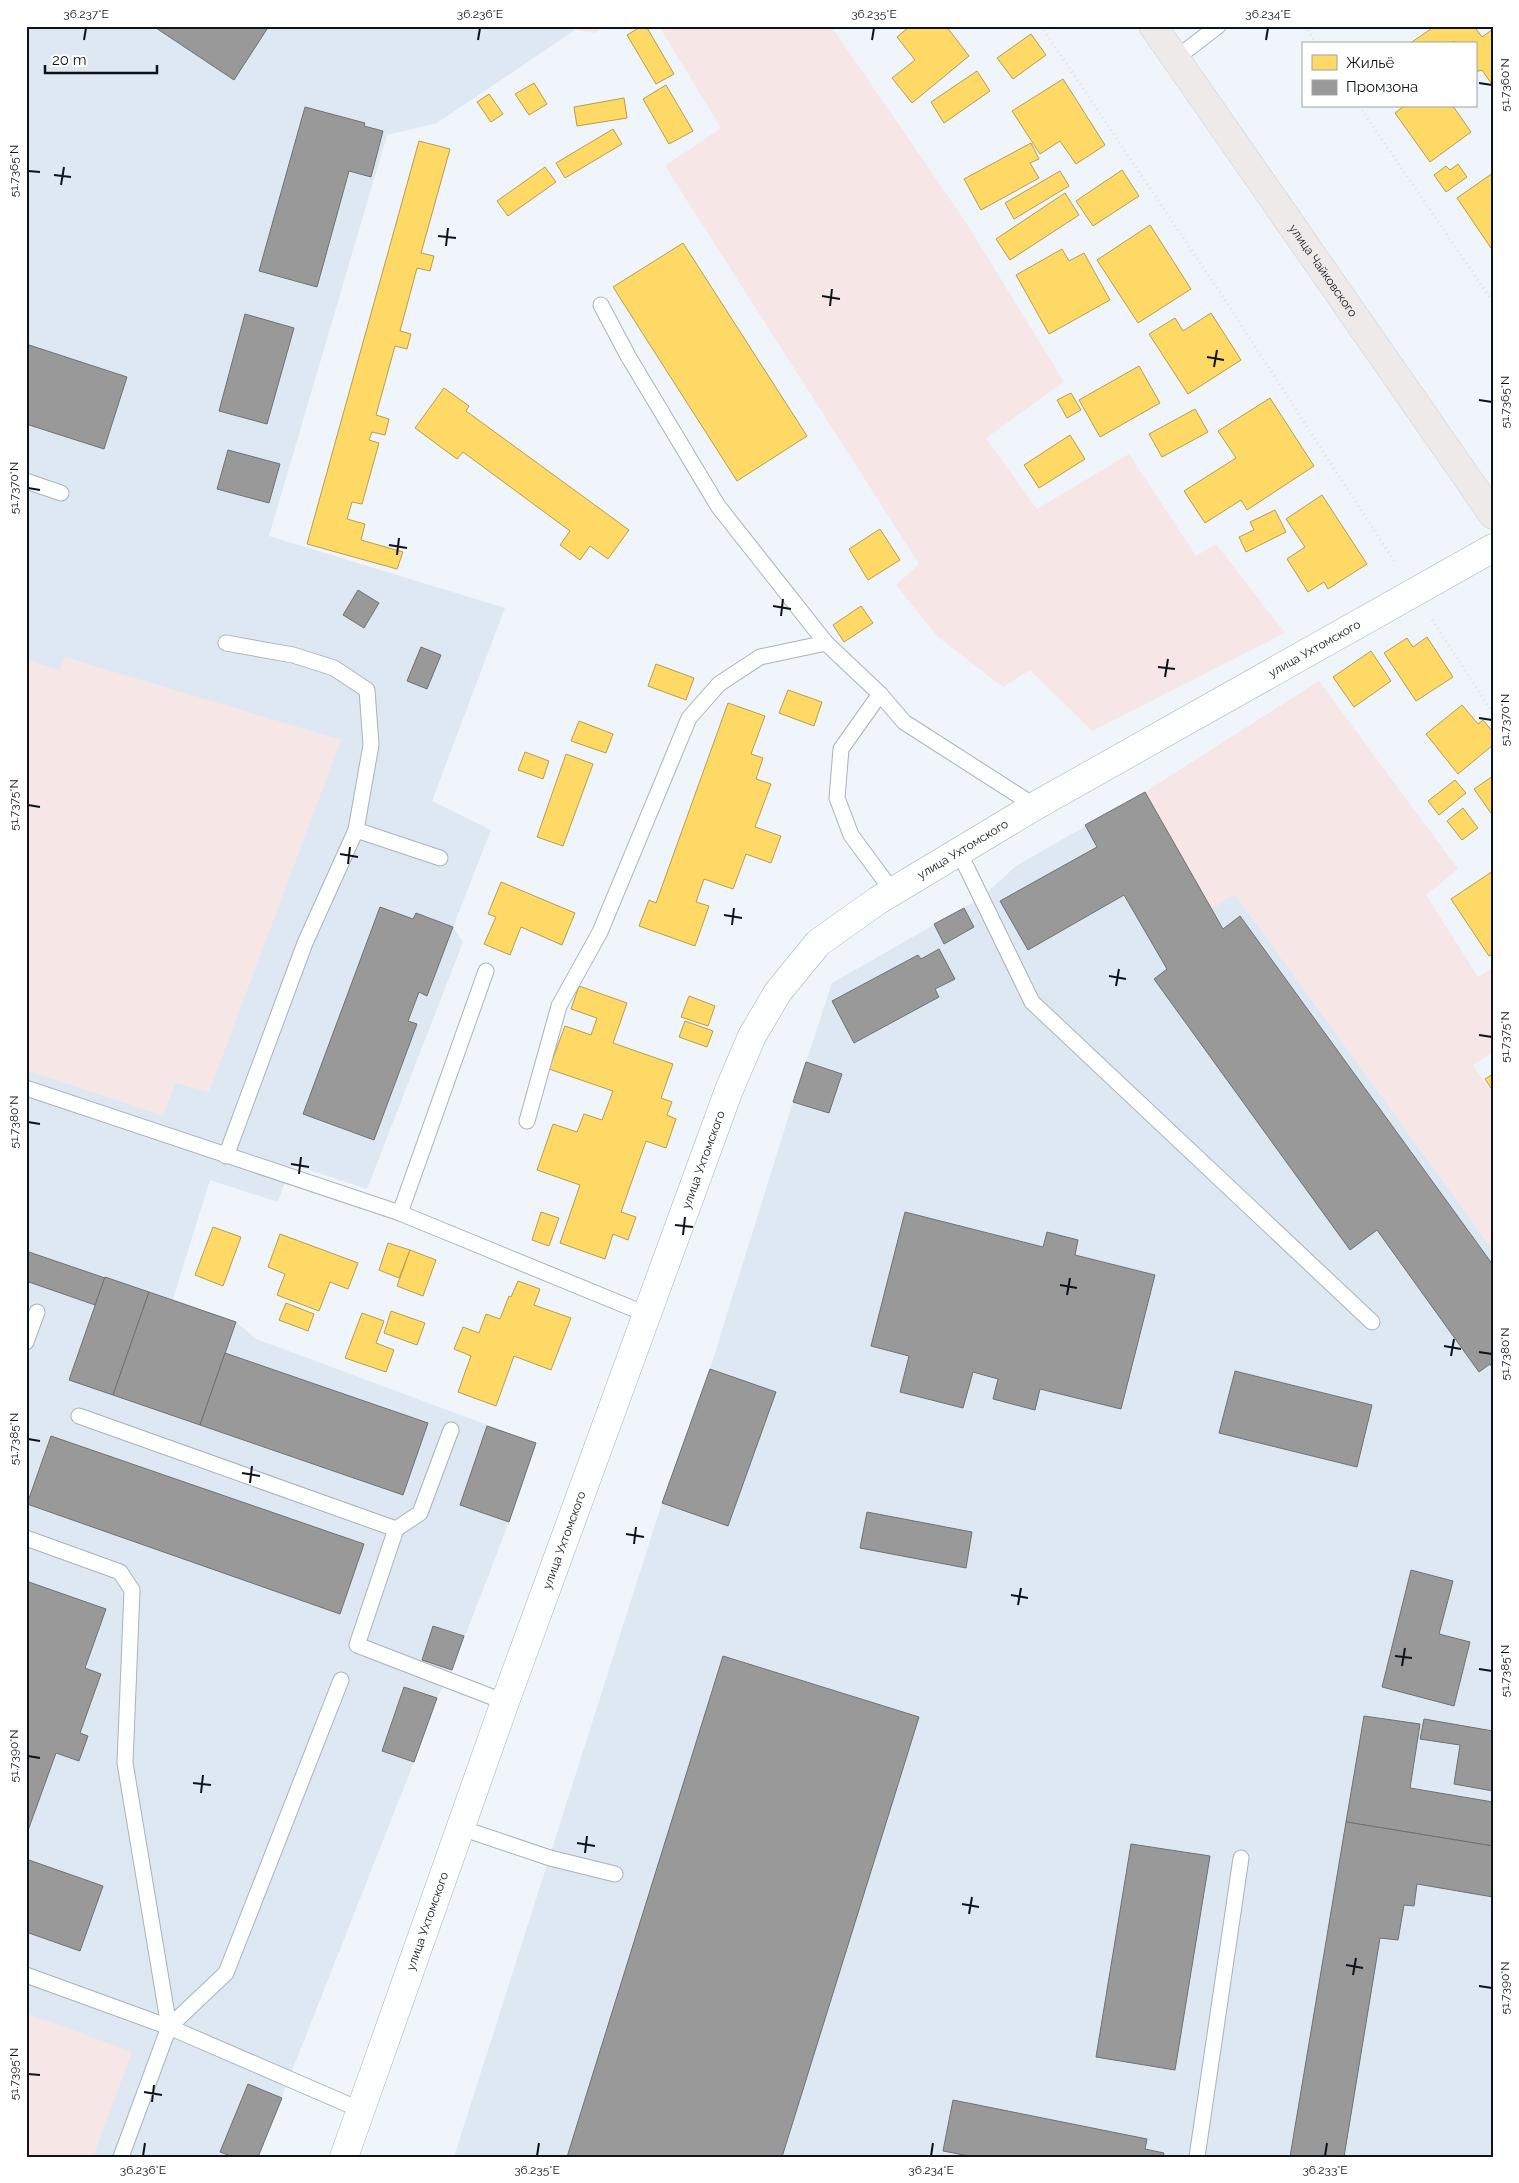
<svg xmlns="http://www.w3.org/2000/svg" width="1519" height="2183" font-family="Raleway,sans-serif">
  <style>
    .built { fill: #dee8f2 }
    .green { fill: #f6e6e6 }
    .homes { fill: #ffd966; stroke: #b69e4f }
    .industry { fill: #999; stroke: #6f7172 }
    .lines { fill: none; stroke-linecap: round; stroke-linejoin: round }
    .service-casing { stroke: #acb2b7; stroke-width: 17 }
    .minor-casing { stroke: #acb2b7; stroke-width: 29 }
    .primary-casing { stroke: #ced0d4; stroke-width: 29 }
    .path { stroke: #e0e1e3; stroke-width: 3; stroke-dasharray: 1 4; stroke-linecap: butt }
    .service { stroke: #fdfefe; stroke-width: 15 }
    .minor { stroke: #fdfefe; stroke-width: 28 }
    .primary { stroke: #eeeaea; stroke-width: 28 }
    .ticks { fill: none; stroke: #0d1318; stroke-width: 2 }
    .labels { text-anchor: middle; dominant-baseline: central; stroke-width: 5; stroke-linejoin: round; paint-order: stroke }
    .street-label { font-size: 12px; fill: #0d1318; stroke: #fff }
    .neatline { fill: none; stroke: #0d1318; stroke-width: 2 }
    .ticks-label { font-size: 12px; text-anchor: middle; fill: #0d1318 }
  </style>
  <rect width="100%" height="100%" fill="#eff5fa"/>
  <!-- built -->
  <g class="built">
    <polygon points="26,26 572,26 575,30 437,123 387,135 269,536 505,608 432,801 491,830 453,927 463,942 367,1189 291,1164 278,1202 210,1180 173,1299 236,1322 256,1339 536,1443 509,1522 452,1670 437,1698 414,1762 258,2157 26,2157"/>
    <polygon points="1145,792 1212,908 1235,894 1493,1250 1493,2157 454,2157 662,1503 710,1369 793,1102 832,983 981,898 1016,866"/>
  </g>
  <!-- green -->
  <g class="green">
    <polygon points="572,26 606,26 595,33 575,30"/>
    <polygon points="659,26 831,26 967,224 1064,382 986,438 1037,509 1129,454 1196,556 1216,544 1285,633 1092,731 1030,670 1003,687 938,637 896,585 919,564 665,166 721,128"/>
    <polygon points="65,657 341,740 209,1092 175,1083 163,1116 26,1070 26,659 59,670"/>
    <polygon points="1319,681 1458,869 1426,895 1478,977 1493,967 1493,1052 1473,1065 1493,1094 1493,1250 1235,894 1212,909 1145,792"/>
    <polygon points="26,2013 132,2052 93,2157 26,2157"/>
  </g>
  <!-- homes -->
  <g class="homes">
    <polygon points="642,26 646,26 674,74 656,84 627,35"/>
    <polygon points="910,26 946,26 969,56 912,103 892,78 915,60 897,37"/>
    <polygon points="1435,26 1474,26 1482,37 1493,29 1493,86 1482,70 1475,72 1475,44 1456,44 1454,41 1450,44 1409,44"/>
    <polygon points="1031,34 1046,55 1013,79 997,58"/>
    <polygon points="977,71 990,91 944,123 931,102"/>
    <polygon points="1063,79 1105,145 1076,164 1060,141 1040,154 1012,111"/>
    <polygon points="534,83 547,104 529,115 515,94"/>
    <polygon points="666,85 693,131 669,144 643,99"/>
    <polygon points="489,94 503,114 491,122 477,102"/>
    <polygon points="624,98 627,118 577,126 574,107"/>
    <polygon points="1404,106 1453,106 1471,132 1430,162 1395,113"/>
    <polygon points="613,129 622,144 565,178 556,163"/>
    <polygon points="419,141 450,149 421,253 434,256 430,271 417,268 400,331 411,334 407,349 395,346 376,415 389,419 385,435 372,432 369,440 379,443 362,504 352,502 347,519 365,524 361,540 403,552 397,569 307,544"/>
    <polygon points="1031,143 1039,159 1030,163 1039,178 981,210 964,179"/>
    <polygon points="1458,164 1467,177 1446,192 1434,175 1446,166 1450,170"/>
    <polygon points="545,167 556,182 508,216 497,201"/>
    <polygon points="1122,170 1139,196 1093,226 1076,201"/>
    <polygon points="1060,171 1069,186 1014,219 1005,203"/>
    <polygon points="1493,173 1493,251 1457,198"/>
    <polygon points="1065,193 1079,215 1010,260 996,239"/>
    <polygon points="1150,225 1191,289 1138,323 1097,260"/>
    <polygon points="683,243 807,436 737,481 613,287"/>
    <polygon points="1062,249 1069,261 1084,253 1110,300 1049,334 1016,275"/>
    <polygon points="1211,313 1241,360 1188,394 1149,334 1175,318 1183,331"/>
    <polygon points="1139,366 1160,403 1100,437 1079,400"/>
    <polygon points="444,388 469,406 466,411 629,530 608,559 590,546 580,560 560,545 570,531 463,452 457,459 415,428"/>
    <polygon points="1071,393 1081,410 1067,418 1057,400"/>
    <polygon points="1270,398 1314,466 1247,510 1241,500 1205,523 1184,491 1236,458 1218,431"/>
    <polygon points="1195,409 1208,432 1162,457 1149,434"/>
    <polygon points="1070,435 1085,459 1039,488 1024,465"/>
    <polygon points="1322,495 1367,564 1328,589 1324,582 1308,592 1287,559 1305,547 1286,519"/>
    <polygon points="1275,510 1286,532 1246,552 1239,537 1254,530 1250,522"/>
    <polygon points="880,529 900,560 868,580 849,549"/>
    <polygon points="861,606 873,623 844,642 833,625"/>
    <polygon points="1427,637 1453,677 1416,701 1384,653 1407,638 1413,647"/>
    <polygon points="1371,651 1391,681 1354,707 1333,677"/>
    <polygon points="656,664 694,678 686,700 648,686"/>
    <polygon points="788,690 822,702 814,726 779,713"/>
    <polygon points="728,703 765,716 751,754 763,758 756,779 771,784 755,827 781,836 771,863 746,854 733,889 704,879 696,902 709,906 695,946 639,926 649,900 656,903"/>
    <polygon points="1462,705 1478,724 1483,720 1493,732 1493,745 1458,774 1426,734"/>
    <polygon points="579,721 613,734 606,753 571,741"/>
    <polygon points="525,752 549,761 543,779 518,770"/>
    <polygon points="566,754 593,764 563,846 537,837"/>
    <polygon points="1493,776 1493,816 1474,789"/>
    <polygon points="1455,780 1466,793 1439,815 1428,801"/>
    <polygon points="1463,808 1478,828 1462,840 1447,821"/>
    <polygon points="1493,871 1493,954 1489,956 1451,899"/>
    <polygon points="501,882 575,913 562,945 521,927 510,955 484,944 496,917 488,914"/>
    <polygon points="579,986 627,1003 613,1043 673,1064 661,1098 672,1102 667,1115 676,1119 666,1148 646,1141 621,1212 636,1217 628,1240 613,1234 605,1259 560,1243 580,1185 537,1170 553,1124 577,1132 584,1114 602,1120 613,1091 549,1069 565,1026 591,1035 597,1018 571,1009"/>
    <polygon points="689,996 715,1006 708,1026 681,1017"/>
    <polygon points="685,1021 713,1031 707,1047 679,1037"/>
    <polygon points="1493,1074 1493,1091 1485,1079"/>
    <polygon points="541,1212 559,1218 549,1246 532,1240"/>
    <polygon points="213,1227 241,1237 223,1286 195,1275"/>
    <polygon points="280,1234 358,1263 348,1289 330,1282 319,1311 277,1295 285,1274 268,1267"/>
    <polygon points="388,1243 410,1250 399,1278 379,1270"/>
    <polygon points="410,1250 436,1260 423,1296 397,1286"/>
    <polygon points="518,1281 540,1289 534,1305 571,1318 551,1370 514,1356 496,1406 458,1392 471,1356 454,1349 463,1327 479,1333 486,1314 500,1319 509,1296 511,1297"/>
    <polygon points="286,1303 314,1314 308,1331 279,1320"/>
    <polygon points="391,1311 425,1323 417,1345 384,1333"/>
    <polygon points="362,1313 384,1321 376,1343 394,1350 386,1372 345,1358"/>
  </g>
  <!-- industry -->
  <g class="industry">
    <polygon points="153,26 269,26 234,80"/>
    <polygon points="305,107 365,123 364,126 383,131 371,177 349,171 317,287 259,271"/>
    <polygon points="245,314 294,328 267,424 219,411"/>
    <polygon points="26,344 127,377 104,449 26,424"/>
    <polygon points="228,450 280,464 269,503 217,489"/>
    <polygon points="358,590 379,603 364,628 343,615"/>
    <polygon points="421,647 441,655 427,689 407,681"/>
    <polygon points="1145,792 1223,929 1240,916 1493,1265 1493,1369 1490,1364 1479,1372 1377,1230 1350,1250 1154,979 1167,969 1124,895 1028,950 1000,901 1097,847 1085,825"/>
    <polygon points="380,907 413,919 416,913 453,927 427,996 419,992 408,1021 417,1024 374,1140 303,1114"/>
    <polygon points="964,908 974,927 944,944 934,924"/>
    <polygon points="939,949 955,979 935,989 939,997 854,1043 832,1001 918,955 921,959"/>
    <polygon points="806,1062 842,1074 829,1113 793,1102"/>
    <polygon points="905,1212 1043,1247 1047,1232 1078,1240 1075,1255 1155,1275 1121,1409 1040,1389 1035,1410 993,1399 998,1379 973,1372 963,1408 900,1392 909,1356 871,1346"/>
    <polygon points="26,1251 105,1278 95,1305 26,1281"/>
    <polygon points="105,1277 149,1292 113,1395 69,1380"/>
    <polygon points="149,1292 236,1322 200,1425 113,1395"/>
    <polygon points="225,1353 428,1423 403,1495 200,1425"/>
    <polygon points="710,1369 776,1392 728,1526 662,1503"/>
    <polygon points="1235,1371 1372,1405 1357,1467 1219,1433"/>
    <polygon points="487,1426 536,1443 509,1522 460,1505"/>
    <polygon points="51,1436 364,1544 340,1614 27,1504"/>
    <polygon points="867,1512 972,1532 966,1568 860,1548"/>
    <polygon points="1411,1570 1453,1581 1439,1634 1470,1642 1454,1706 1382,1687"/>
    <polygon points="26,1581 106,1609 85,1668 101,1674 80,1733 88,1736 79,1761 56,1753 26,1836"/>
    <polygon points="433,1626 464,1636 452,1670 422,1660"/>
    <polygon points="723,1656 919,1717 782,2157 567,2157"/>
    <polygon points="404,1687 437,1698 414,1762 382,1751"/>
    <polygon points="1364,1716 1420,1724 1410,1788 1493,1802 1493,1846 1346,1822"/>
    <polygon points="1424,1719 1493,1731 1493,1791 1454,1784 1460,1745 1420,1739"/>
    <polygon points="1346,1822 1493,1846 1493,1897 1417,1884 1414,1906 1404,1905 1398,1940 1380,1938 1344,2157 1290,2157"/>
    <polygon points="1131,1844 1210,1856 1175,2070 1096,2057"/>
    <polygon points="26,1859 103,1886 80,1951 26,1932"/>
    <polygon points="248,2084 282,2098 258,2157 233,2157 220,2152"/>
    <polygon points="953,2100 1147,2139 1145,2149 1164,2153 1163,2157 974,2157 943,2151"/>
  </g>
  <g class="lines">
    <!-- service casing -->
    <g class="service-casing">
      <g id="service">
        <polyline points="1175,59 1218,26"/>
        <polyline points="601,305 628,356 718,506 826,643 880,694 904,722 1035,806"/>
        <polyline points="26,481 61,493"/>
        <polyline points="226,643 293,655 334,668 367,690 371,745 356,830 305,943 226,1156"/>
        <polyline points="880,694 841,749 837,798 851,835 893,892"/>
        <polyline points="356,830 440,858"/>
        <polyline points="959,852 1032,1002 1372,1322"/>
        <polyline points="26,1088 400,1213 646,1314"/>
        <polyline points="527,1121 559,1006 600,932 689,718 719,684 760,657 826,643"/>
        <polyline points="400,1213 486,971"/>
        <polyline points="26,1342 37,1312"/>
        <polyline points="79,1416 396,1529 357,1645 505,1702"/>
        <polyline points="396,1529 420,1513 451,1430"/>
        <polyline points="26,1538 120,1572 132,1590 125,1763 169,2027 121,2157"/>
        <polyline points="461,1828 550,1858 615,1874"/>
        <polyline points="26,1975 169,2027 361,2110"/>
        <polyline points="169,2027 226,1973 341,1680"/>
        <polyline points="1197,2157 1241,1858"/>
      </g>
    </g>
    <!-- minor casing -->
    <g class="minor-casing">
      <g id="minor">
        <path id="s1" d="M 344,2157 L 505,1702 L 729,1090 L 752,1036 L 778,992 L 818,943 L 877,901 L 1035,806 L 1493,548"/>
      </g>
    </g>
    <!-- primary casing -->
    <g class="primary-casing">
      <g id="primary">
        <path id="s2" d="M 1153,26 L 1493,515"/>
      </g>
    </g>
    <!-- path -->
    <g class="path">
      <polyline points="1041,26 1225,300 1396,564"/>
      <polyline points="1305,26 1317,44"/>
      <polyline points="1359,106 1493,302"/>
      <polyline points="1432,620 1493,713"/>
    </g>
    <!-- service -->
    <use href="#service" class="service"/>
    <!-- minor -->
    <use href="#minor" class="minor"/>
    <!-- primary -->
    <use href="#primary" class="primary"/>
  </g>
  <!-- ticks -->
  <path class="ticks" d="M 84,40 L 86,28M 478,40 L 480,28M 872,40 L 874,28M 1266,40 L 1268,28M 1479,83 L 1492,85M 28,171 L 40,172M 54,175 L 71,177M 61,185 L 64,167M 438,236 L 456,238M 446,246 L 448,228M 822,296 L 840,299M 830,306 L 832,289M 1207,357 L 1224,360M 1214,367 L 1217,350M 1479,400 L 1492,402M 28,488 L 40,490M 389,545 L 407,548M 397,555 L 399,538M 773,606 L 791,609M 781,616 L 783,599M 1158,667 L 1175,669M 1165,677 L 1168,659M 1479,718 L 1492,720M 28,805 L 40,807M 340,854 L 358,857M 348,864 L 350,847M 724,915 L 742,918M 732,925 L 734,908M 1109,976 L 1126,979M 1116,986 L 1119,969M 1479,1035 L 1492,1037M 28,1122 L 40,1124M 291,1164 L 309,1167M 299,1174 L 301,1157M 675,1225 L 693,1227M 683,1235 L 685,1217M 1060,1285 L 1077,1288M 1067,1295 L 1070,1278M 1444,1346 L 1461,1349M 1479,1352 L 1492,1354M 1451,1356 L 1454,1339M 28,1439 L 40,1441M 242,1473 L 260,1476M 250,1483 L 252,1466M 626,1534 L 644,1537M 634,1544 L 636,1527M 1011,1595 L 1028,1598M 1018,1605 L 1021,1588M 1395,1656 L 1412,1658M 1402,1666 L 1405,1648M 1479,1669 L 1492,1671M 28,1756 L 40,1758M 193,1783 L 211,1785M 201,1793 L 203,1775M 577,1843 L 595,1846M 585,1853 L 587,1836M 962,1904 L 979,1907M 969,1914 L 972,1897M 1346,1965 L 1363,1968M 1353,1975 L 1356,1958M 1479,1986 L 1492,1988M 28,2074 L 40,2075M 144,2092 L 162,2095M 152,2102 L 154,2085M 143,2156 L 145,2143M 537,2156 L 539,2143M 931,2156 L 933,2143M 1325,2156 L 1327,2143"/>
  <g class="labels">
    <!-- street labels -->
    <g class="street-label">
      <text stroke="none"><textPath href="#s2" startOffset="298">улица Чайковского</textPath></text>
      <text stroke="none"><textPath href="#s1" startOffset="1885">улица Ухтомского</textPath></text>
      <text stroke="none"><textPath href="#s1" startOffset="1480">улица Ухтомского</textPath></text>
      <text stroke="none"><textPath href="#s1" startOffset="1060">улица Ухтомского</textPath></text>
      <text stroke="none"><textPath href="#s1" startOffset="655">улица Ухтомского</textPath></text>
      <text stroke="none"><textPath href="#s1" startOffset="250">улица Ухтомского</textPath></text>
    </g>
  </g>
  <!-- border -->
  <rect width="1519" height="2183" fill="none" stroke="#ffffff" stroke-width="55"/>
  <!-- legend -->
  <rect x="1302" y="42" width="175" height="65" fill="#ffffff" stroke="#9ea1a3"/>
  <rect x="1312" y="55" width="25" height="15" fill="#ffd966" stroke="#9ea1a3"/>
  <text x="1346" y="68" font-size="15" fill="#0d1318">Жильё</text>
  <rect x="1312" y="80" width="25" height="15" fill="#999999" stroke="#9ea1a3"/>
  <text x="1346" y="92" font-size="15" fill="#0d1318">Промзона</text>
  <!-- scale -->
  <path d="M45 65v8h112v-8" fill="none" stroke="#0d1318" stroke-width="2.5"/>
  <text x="52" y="65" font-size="15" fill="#0d1318" stroke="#ffffff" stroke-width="4" paint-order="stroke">20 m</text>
  <rect x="28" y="28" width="1464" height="2128" class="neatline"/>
  <g class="ticks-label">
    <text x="86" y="18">36.237°E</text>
    <text x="480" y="18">36.236°E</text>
    <text x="874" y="18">36.235°E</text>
    <text x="1268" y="18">36.234°E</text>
    <text transform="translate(1505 85) rotate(-90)" y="4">51.7360°N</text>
    <text transform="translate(14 171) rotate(-90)" y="4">51.7365°N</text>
    <text transform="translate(1505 402) rotate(-90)" y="4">51.7365°N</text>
    <text transform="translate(14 488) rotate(-90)" y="4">51.7370°N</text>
    <text transform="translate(1505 720) rotate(-90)" y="4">51.7370°N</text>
    <text transform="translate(14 805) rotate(-90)" y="4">51.7375°N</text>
    <text transform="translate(1505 1037) rotate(-90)" y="4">51.7375°N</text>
    <text transform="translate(14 1122) rotate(-90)" y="4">51.7380°N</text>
    <text transform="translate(1505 1354) rotate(-90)" y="4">51.7380°N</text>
    <text transform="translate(14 1439) rotate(-90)" y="4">51.7385°N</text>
    <text transform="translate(1505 1671) rotate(-90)" y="4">51.7385°N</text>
    <text transform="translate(14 1756) rotate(-90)" y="4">51.7390°N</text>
    <text transform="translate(1505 1988) rotate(-90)" y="4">51.7390°N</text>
    <text transform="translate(14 2074) rotate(-90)" y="4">51.7395°N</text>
    <text x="143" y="2174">36.236°E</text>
    <text x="537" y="2174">36.235°E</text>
    <text x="931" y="2174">36.234°E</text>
    <text x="1325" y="2174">36.233°E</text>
  </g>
</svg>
